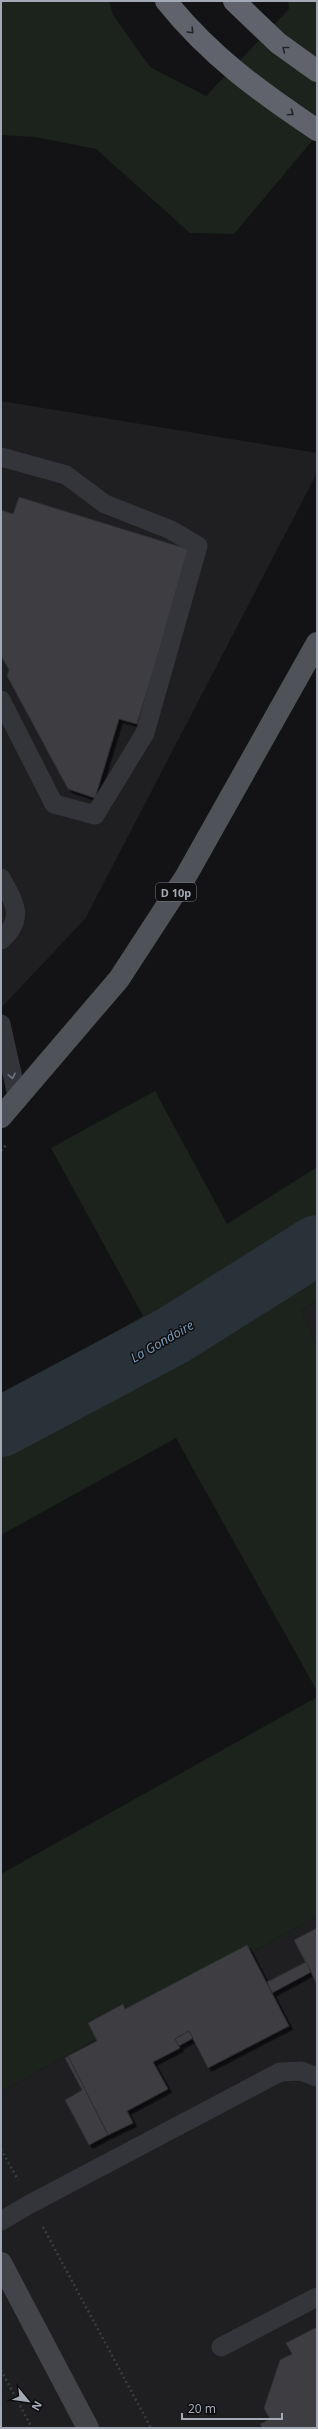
<svg xmlns="http://www.w3.org/2000/svg" width="318" height="2429" font-family="'Noto Sans',sans-serif">
  <style>
    .built { fill: #1f1f22 }
    .green { fill: #1b231c }
    .lines { fill: none; stroke-linecap: round; stroke-linejoin: round }
    .river { stroke: #293239; stroke-width: 60 }
    .building { fill: #3d3e42; stroke: #2d2d31; filter: url(#shadow) }
    .path { stroke: #3a3c41; stroke-width: 2.5; stroke-dasharray: 2 3; stroke-linecap: butt }
    .service { stroke: #34353a; stroke-width: 19 }
    .secondary { stroke: #42444a; stroke-width: 22 }
    .primary { stroke: #505259; stroke-width: 22 }
    .motorway { stroke: #60636b; stroke-width: 22 }
    .oneway { stroke: #222327 }
    .oneway2 { stroke: #72757e }
    .labels { text-anchor: middle; dominant-baseline: central; stroke-width: 3; stroke-linejoin: round; paint-order: stroke }
    .shield { fill: #0e0e10; stroke: #777a84; stroke-width: 1 }
    .shield-label { font-size: 11px; font-weight: bold; fill: #a4a9b6 }
    .water-label { font-size: 13px; font-style: italic; fill: #7898b4; stroke: #0e0e10 }
  </style>
  <defs>
    <filter id="shadow"><feDropShadow dx="3.5" dy="3.5" stdDeviation="0" flood-color="#0009"/></filter>
  </defs>
  <rect width="100%" height="100%" fill="#131315"/>
  <!-- built -->
  <g class="built">
    <polygon points="1,401 317,453 317,473 85,919 1,1008"/>
    <polygon points="317,1300 317,1346 301,1311"/>
    <polygon points="317,1916 317,2428 1,2428 1,2092"/>
  </g>
  <!-- green -->
  <g class="green">
    <polygon points="1,1 109,1 113,15 150,67 206,96 289,9 288,1 317,1 317,135 234,234 190,233 96,149 35,137 1,135"/>
    <polygon points="155,1091 227,1224 317,1167 317,1300 301,1311 317,1346 317,1691 176,1438 1,1535 1,1397 143,1316 51,1148"/>
    <polygon points="317,1697 317,1916 1,2092 1,1874"/>
  </g>
  <g class="lines">
    <!-- river -->
    <polyline class="river" points="1,1427 172,1336 317,1245"/>
  </g>
  <!-- building -->
  <g class="building">
    <polygon points="19,497 191,550 137,724 119,719 95,798 68,789 7,676 9,670 1,656 1,510 13,514"/>
    <polygon points="317,1928 317,1984 294,1940"/>
    <polygon points="247,1945 289,2026 208,2068 189,2031 175,2039 180,2048 153,2062 168,2089 127,2111 133,2123 108,2135 68,2056 97,2041 88,2023 123,2004 125,2009"/>
    <polygon points="306,1962 311,1972 272,1993 267,1982"/>
    <polygon points="189,2031 193,2038 179,2046 175,2039"/>
    <polygon points="68,2056 108,2135 89,2145 65,2100 82,2090 65,2058"/>
    <polygon points="317,2327 317,2428 262,2428 260,2424 270,2419 264,2408 280,2360 292,2354 286,2343"/>
  </g>
  <g class="lines">
    <!-- path -->
    <g class="path">
      <polyline points="1,1151 6,1145"/>
      <polyline points="1,2149 18,2180"/>
      <polyline points="43,2227 151,2428"/>
      <polyline points="1,2370 32,2428"/>
    </g>
    <!-- service -->
    <g class="service">
      <polyline points="1,457 66,475 105,504 171,530 198,546 145,733 95,815 54,804 1,700"/>
      <path d="M 1,878 C 14,902 26,918 1,940"/>
      <polyline points="1,1024 18,1100"/>
      <polyline points="1,2221 30,2204 280,2072 301,2071 317,2077"/>
      <polyline points="221,2347 317,2297"/>
    </g>
    <!-- secondary -->
    <polyline class="secondary" points="1,2263 88,2428"/>
    <!-- primary -->
    <polyline class="primary" points="1,1117 119,979 186,876 317,643"/>
    <!-- motorway -->
    <g class="motorway">
      <path d="M 166,1 C 209,55 260,92 317,130"/>
      <polyline points="234,1 278,43 317,71"/>
    </g>
  </g>
  <!-- one-way arrows -->
  <defs><path id="oneway-chevron" d="M-2-3.5L2.5 0L-2 3.5" fill="none" stroke-width="1.6" stroke-linecap="round" stroke-linejoin="round"/></defs>
  <g class="oneway">
    <use href="#oneway-chevron" transform="translate(191 31) rotate(46)"/>
    <use href="#oneway-chevron" transform="translate(285 49) rotate(-142)"/>
    <use href="#oneway-chevron" transform="translate(291 113) rotate(34)"/>
  </g>
  <use class="oneway2" href="#oneway-chevron" transform="translate(12 1076) rotate(78)"/>
  <g class="labels">
    <!-- shield labels -->
    <rect class="shield" x="156" y="883" width="40" height="18" rx="3"/>
    <g class="shield-label">
      <text x="176" y="892">D 10p</text>
    </g>
    <!-- water labels -->
    <g class="water-label">
      <text transform="translate(162 1341) rotate(-30)">La Gondoire</text>
    </g>
  </g>
  <!-- border -->
  <rect width="318" height="2429" fill="none" stroke="#a4a9b6" stroke-width="4"/>
  <!-- north arrow -->
  <g transform="translate(28 2401) rotate(119)" stroke="#0e0e10" stroke-width="3" paint-order="stroke">
  <path d="M0-3L7 15L0 10L-7 15Z" fill="#a4a9b6"/>
  <text y="-6" font-size="11" font-weight="bold" text-anchor="middle" fill="#a4a9b6">N</text>
  </g>
  <!-- scale -->
  <path d="M182 2413v6h100v-6" fill="none" stroke="#a4a9b6" stroke-width="2"/>
  <text x="188" y="2413" font-size="12" fill="#a4a9b6" stroke="#0e0e10" stroke-width="3" paint-order="stroke">20 m</text>
</svg>
